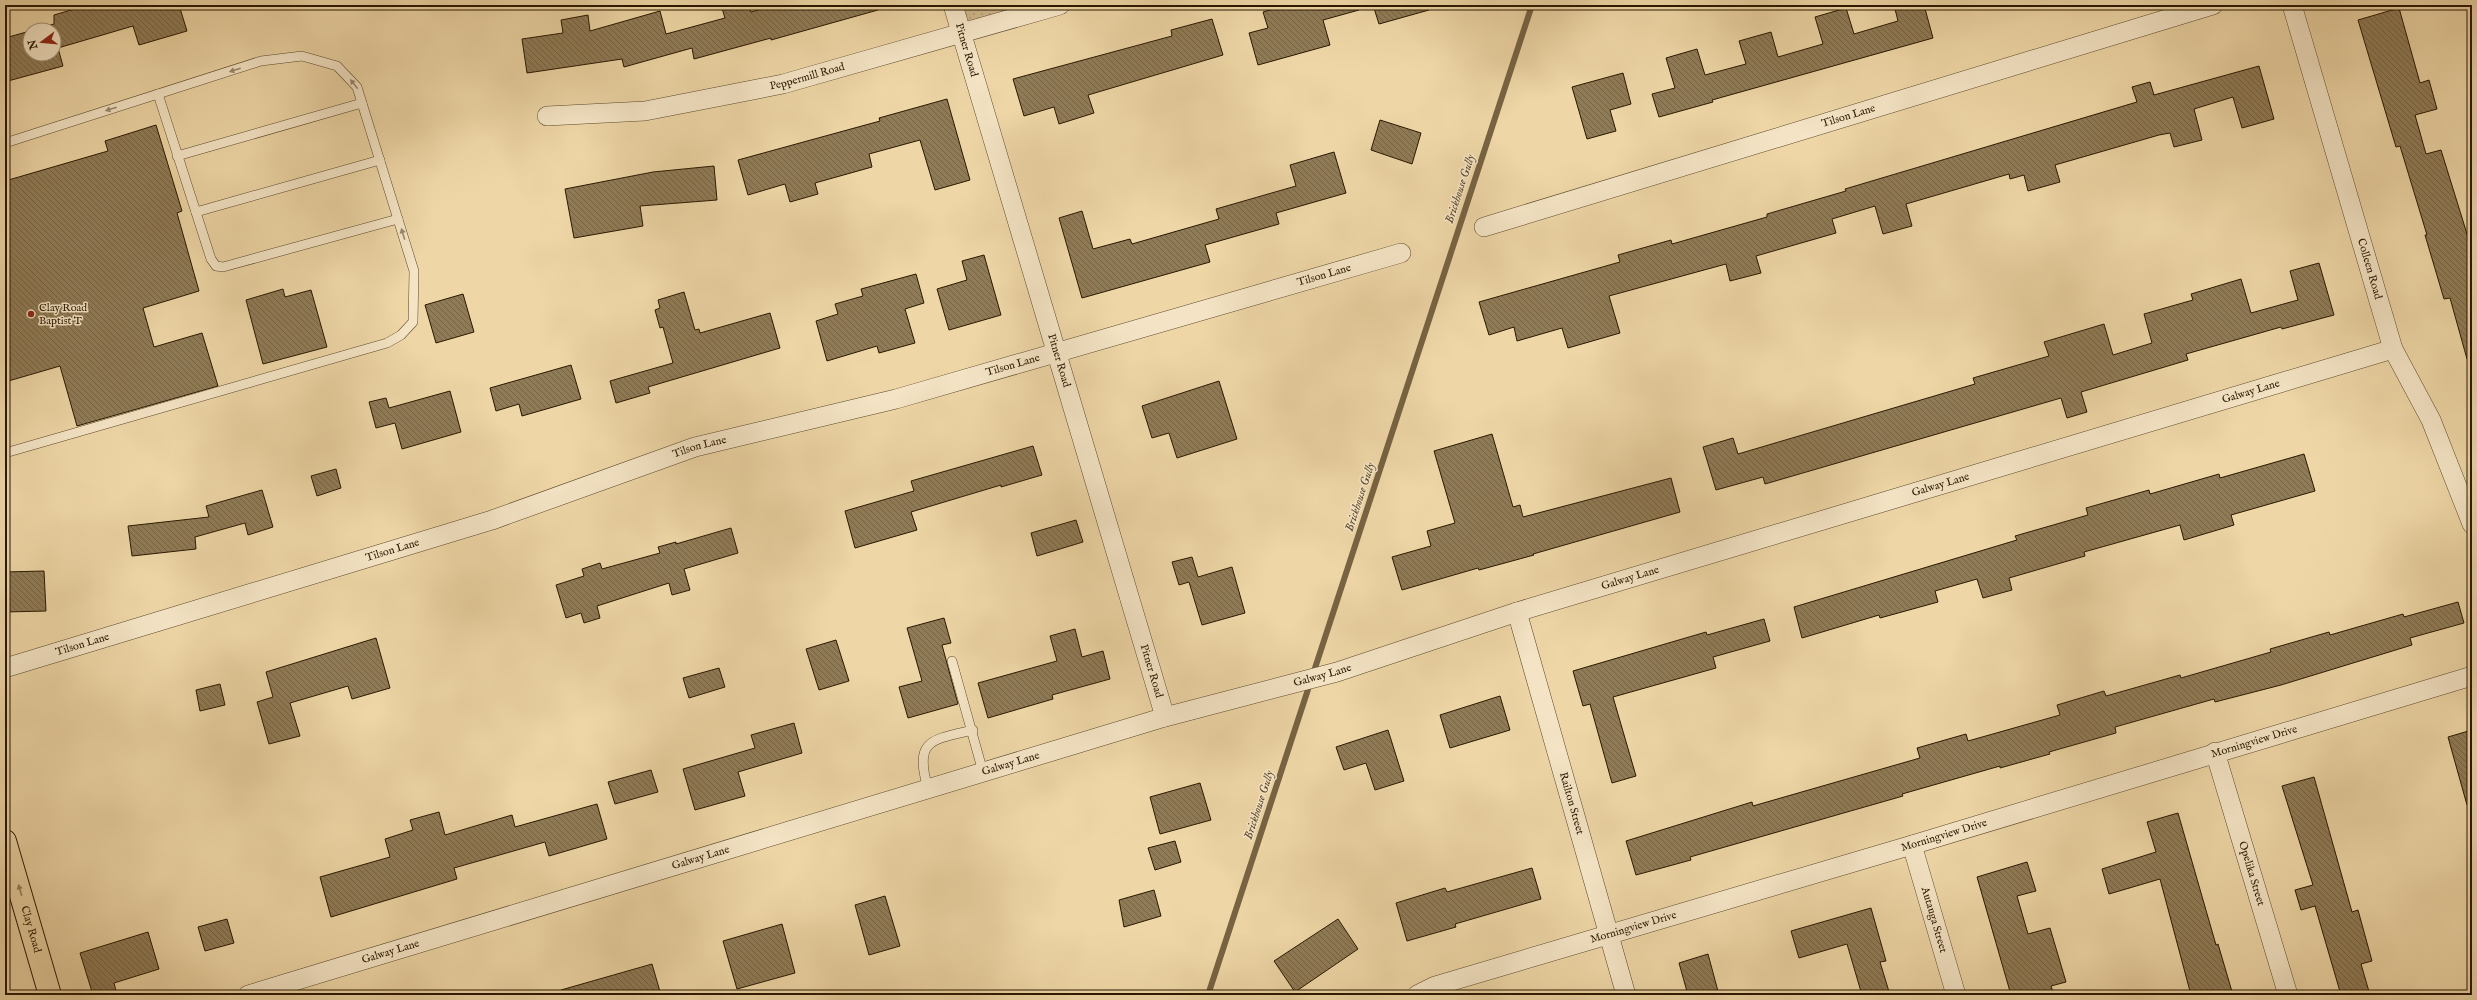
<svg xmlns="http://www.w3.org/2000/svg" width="2477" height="1000" font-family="'IM FELL English',serif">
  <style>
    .park { fill: url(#park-dots); stroke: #7b6745 }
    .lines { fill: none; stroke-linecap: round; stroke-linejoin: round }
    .stream { stroke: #776342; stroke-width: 6 }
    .building { fill: url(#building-back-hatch); stroke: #291800 }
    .service-casing { stroke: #5a482a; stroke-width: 10 }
    .minor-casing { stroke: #5a482a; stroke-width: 20 }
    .primary-casing { stroke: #291800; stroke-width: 24 }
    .service { stroke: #f4e4c5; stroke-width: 9 }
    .minor { stroke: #f4e4c5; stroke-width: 19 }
    .primary { stroke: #eed6a6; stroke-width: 22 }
    .oneway { fill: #99886c }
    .oneway2 { fill: #95805b }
    .poi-dot { fill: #8f2418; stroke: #f4e4c5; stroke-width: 1.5 }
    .labels { text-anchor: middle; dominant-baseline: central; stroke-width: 3; stroke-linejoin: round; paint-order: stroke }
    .street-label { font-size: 11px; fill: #291800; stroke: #f4e4c5 }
    .poi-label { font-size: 11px; fill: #291800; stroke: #f4e4c5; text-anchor: start }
    .water-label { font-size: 12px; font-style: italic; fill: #5d4a2c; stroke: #f4e4c5 }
  </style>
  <defs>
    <pattern id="park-dots" width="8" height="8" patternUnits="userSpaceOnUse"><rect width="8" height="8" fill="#cdb68a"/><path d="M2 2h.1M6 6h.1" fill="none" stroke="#b09c75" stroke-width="1.8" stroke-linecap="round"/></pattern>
    <pattern id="building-back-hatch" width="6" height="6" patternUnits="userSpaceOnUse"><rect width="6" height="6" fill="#8f7b56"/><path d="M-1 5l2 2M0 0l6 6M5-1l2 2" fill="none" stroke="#756445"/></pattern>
  </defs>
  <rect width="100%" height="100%" fill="#eed6a6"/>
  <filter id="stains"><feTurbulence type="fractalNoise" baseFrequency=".005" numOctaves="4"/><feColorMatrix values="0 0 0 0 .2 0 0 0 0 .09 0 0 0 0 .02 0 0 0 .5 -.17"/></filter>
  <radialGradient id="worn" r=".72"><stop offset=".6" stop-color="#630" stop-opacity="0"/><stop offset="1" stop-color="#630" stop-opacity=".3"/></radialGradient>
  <!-- park -->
  <polygon class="park" points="953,5 1060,5 963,34"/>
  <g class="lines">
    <!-- stream -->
    <polyline class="stream" points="1208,995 1532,5"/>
  </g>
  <!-- building -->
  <g class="building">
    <polygon points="88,5 179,5 187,31 139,45 133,26 58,48 63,66 8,81 5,72 5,38 30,31 30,54 54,54 54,30 34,30 54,24 54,15"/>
    <polygon points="721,5 749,5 751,12 776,5 877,5 878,10 771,40 771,38 694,59 692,48 624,67 622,59 527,73 522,39 563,33 561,20 588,15 590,31 660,11 666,34 725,18"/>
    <polygon points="1287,5 1358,5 1359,10 1323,20 1330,45 1258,65 1249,33 1268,28 1263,12"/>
    <polygon points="1373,5 1428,5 1429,10 1379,24"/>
    <polygon points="1894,5 1924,5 1933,38 1712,100 1713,102 1659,117 1652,94 1675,88 1666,58 1697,49 1705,75 1746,64 1739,41 1771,32 1778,57 1823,44 1815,17 1846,8 1854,34 1898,21"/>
    <polygon points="2399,8 2420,83 2429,80 2437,109 2415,115 2426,154 2441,150 2472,250 2472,358 2467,359 2450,298 2444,299 2425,235 2427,235 2400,146 2396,147 2358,20"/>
    <polygon points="1212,19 1223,55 1088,95 1094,113 1059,124 1054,107 1024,116 1013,79 1172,36 1171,30"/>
    <polygon points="2259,66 2274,119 2242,128 2233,97 2194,109 2202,140 2174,147 2170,133 2159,135 2055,165 2060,182 2028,191 2024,175 2010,179 2009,174 1906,204 1912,226 1883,234 1875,206 1832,219 1836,233 1756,256 1761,273 1730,281 1726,264 1609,296 1620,333 1568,348 1562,328 1517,341 1514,327 1489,335 1479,302 1620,262 1618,255 1671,240 1672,244 1767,217 1767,214 1846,191 1845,189 2137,102 2132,87 2150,82 2154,95"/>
    <polygon points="1623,73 1631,104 1610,110 1616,131 1587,139 1572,87"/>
    <polygon points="947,99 970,180 935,190 920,140 869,154 872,167 815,183 818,194 790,202 785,184 748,195 738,160 880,121 879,118"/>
    <polygon points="1380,120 1421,133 1412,164 1371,150"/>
    <polygon points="156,125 182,211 177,213 199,291 143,308 154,347 202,333 218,386 77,426 60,366 5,382 5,181 108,151 105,141"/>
    <polygon points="1334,152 1346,193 1276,213 1279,224 1205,245 1210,262 1082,298 1059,218 1082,211 1093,249 1130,239 1132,244 1219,219 1216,209 1296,186 1290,165"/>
    <polygon points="714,166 717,200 640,206 643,226 574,238 565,189 653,172"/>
    <polygon points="984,255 1001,315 949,330 937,289 967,280 962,261"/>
    <polygon points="2319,263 2334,315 2282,329 2281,327 2186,354 2188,360 2081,392 2087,412 2067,418 2061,398 1765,484 1763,477 1716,490 1703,447 1733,438 1738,454 1975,384 1973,378 2049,356 2044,342 2104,324 2113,355 2152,343 2144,314 2193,300 2191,294 2241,279 2251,313 2298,300 2290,271"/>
    <polygon points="916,274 924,303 905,309 915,343 879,353 877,346 827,361 816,321 838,314 835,304 863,296 861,289"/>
    <polygon points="283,289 285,297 311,290 327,347 263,364 246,300"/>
    <polygon points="684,292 695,330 699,329 700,333 770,313 780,348 648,387 650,393 616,403 610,381 673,363 663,327 660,328 655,310 660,308 658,300"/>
    <polygon points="463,294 474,332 436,343 425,305"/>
    <polygon points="571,365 581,399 522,416 519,404 496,411 490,388"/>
    <polygon points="1219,381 1237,439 1177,458 1169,433 1152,438 1142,406"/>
    <polygon points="450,391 461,432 402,449 395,423 376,428 369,402 386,398 389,408"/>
    <polygon points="1492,434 1513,507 1520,505 1523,517 1671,478 1680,512 1533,554 1534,555 1479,570 1478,568 1402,590 1392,557 1431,546 1427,531 1455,523 1434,451"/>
    <polygon points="1033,446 1042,475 1001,487 1001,485 911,512 917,530 855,548 845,511 914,491 911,481"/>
    <polygon points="2304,454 2315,491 2231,515 2234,525 2184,540 2180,525 2084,552 2085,556 2009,578 2012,590 1983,598 1977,579 1935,591 1938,602 1880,618 1879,615 1802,638 1794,607 2017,540 2015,536 2088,515 2086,508 2149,490 2150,494 2219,474 2220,478"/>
    <polygon points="336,469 341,488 317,496 311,476"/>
    <polygon points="262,490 273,527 248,535 245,523 195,537 196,549 132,556 128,526 209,517 206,506"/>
    <polygon points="1076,520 1083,542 1037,556 1031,533"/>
    <polygon points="731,528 738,553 684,569 690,590 672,595 669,583 597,606 600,618 584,623 581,613 566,618 556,585 584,576 582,569 600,563 602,569 660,553 658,547 676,542 676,544"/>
    <polygon points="1192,557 1198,577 1232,567 1245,613 1202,625 1189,582 1179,585 1172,562"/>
    <polygon points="44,571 46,611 5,612 5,572"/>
    <polygon points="2458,602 2464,623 2410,638 2412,645 2281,685 2215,702 2214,699 2115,727 2116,733 2049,752 2050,754 2000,768 2000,766 1902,794 1903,796 1690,857 1691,860 1636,875 1626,841 1752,802 1753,806 1920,758 1917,748 1966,734 1968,741 2060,715 2057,705 2104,691 2106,696 2180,675 2181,678 2271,652 2270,649 2329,632 2330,635 2403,614 2404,617"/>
    <polygon points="944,618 951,643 942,645 958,704 908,718 899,687 922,681 907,628"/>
    <polygon points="1764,619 1770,641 1713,657 1716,668 1613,697 1636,776 1612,783 1590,704 1583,706 1573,671 1706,632 1707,635"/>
    <polygon points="1075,629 1082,657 1103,651 1110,679 1052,695 1053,699 988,718 978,683 1057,661 1050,636"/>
    <polygon points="376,638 390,688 352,699 348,686 290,703 300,736 269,744 257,702 273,697 266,672"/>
    <polygon points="836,640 849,681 819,690 806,649"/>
    <polygon points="719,668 725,687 689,698 683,678"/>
    <polygon points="220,684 225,705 200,711 196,690"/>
    <polygon points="1500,696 1510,730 1450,748 1440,715"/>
    <polygon points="794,723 802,753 738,772 745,796 695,810 683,769 755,748 751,735"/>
    <polygon points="1388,730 1404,781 1375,790 1366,763 1344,770 1336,747"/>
    <polygon points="2472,730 2472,805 2467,805 2448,737"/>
    <polygon points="651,770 658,792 615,804 608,782"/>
    <polygon points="2314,777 2352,912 2358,910 2372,961 2361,964 2370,995 2341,995 2315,906 2301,910 2295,890 2313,885 2282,786"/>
    <polygon points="1200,783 1211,820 1160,834 1150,797"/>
    <polygon points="597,804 607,839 549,856 545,842 454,868 457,879 331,917 320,877 390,857 385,839 413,830 410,820 439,812 445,835 512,815 515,827"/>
    <polygon points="2178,813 2216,945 2218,944 2233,995 2191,995 2160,879 2109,894 2102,869 2156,852 2147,822"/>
    <polygon points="1175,841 1181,862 1155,870 1148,848"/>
    <polygon points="2027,862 2036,891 2017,896 2028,934 2050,928 2066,982 2051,986 2054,995 2011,995 1977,877"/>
    <polygon points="1532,868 1541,899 1455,924 1456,927 1407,941 1396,903 1445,888 1447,892"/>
    <polygon points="1154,890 1161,916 1124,927 1119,900"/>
    <polygon points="885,896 900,946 869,955 855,905"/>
    <polygon points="1871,908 1886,961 1880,962 1890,995 1862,995 1847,944 1799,958 1791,931"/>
    <polygon points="227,919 234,943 205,951 198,927"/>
    <polygon points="1338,919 1358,949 1295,992 1274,961"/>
    <polygon points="782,924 795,973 737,989 723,941"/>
    <polygon points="148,932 159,969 114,983 117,995 93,995 80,953"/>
    <polygon points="1708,954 1719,995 1688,995 1679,963"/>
    <polygon points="652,964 661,995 561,995 561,990"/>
  </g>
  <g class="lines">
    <!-- service casing -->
    <g class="service-casing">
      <g id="service">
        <polyline points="158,94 211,259 216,266 223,267 398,219"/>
        <polyline points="5,143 261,61 302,56 337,66 357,87 414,271 413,322 401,335 387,343 5,453"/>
        <polyline points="177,156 362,103"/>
        <polyline points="196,212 380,160"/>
        <polyline points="952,661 983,772"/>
        <path d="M 928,789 C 914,740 930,740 973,730"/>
      </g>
    </g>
    <!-- minor casing -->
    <g class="minor-casing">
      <g id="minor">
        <path id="s1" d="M 953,5 L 1165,717"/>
        <path id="s2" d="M 2292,5 L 2393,349 L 2431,420 L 2472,524"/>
        <path id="s3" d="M 547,116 L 645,111 L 783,84 L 1060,5"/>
        <path id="s4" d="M 1484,227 L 2213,5"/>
        <path id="s5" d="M 1517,612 L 1626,995"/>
        <path id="s6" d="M 5,668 L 492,520 L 695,447 L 896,399 L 1401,253"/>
        <path id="s7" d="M 2215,752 L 2288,995"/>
        <path id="s8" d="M 1912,845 L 1956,995"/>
        <path id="s9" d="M 248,995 L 1165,717 L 1337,672 L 1517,612 L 2393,349"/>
        <path id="s10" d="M 1417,995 L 1435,986 L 1912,845 L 2472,676"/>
      </g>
    </g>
    <!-- primary casing -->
    <g class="primary-casing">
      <g id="primary">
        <path id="s11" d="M 5,841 L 50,995"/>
      </g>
    </g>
    <!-- service -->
    <use href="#service" class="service"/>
    <!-- minor -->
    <use href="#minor" class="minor"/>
    <!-- primary -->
    <use href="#primary" class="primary"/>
  </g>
  <!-- one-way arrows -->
  <defs><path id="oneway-solid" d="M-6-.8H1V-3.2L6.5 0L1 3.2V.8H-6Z"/></defs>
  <g class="oneway">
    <use href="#oneway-solid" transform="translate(235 70) rotate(162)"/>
    <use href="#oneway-solid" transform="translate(354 84) rotate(-129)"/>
    <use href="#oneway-solid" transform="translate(111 109) rotate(162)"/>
    <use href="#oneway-solid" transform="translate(403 234) rotate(-107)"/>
  </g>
  <use class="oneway2" href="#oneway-solid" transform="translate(20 890) rotate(-106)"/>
  <!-- markers -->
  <circle class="poi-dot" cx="31" cy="314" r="4"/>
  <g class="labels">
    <!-- street labels -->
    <g class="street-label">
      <text stroke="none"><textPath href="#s1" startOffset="47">Pitner Road</textPath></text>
      <text stroke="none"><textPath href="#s3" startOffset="264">Peppermill Road</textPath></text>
      <text stroke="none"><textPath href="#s4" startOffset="381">Tilson Lane</textPath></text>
      <text stroke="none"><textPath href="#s2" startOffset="275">Colleen Road</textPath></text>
      <text stroke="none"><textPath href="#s6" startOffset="1377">Tilson Lane</textPath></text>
      <text stroke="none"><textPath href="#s1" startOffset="371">Pitner Road</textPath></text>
      <text stroke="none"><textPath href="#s6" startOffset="1053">Tilson Lane</textPath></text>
      <text stroke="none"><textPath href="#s9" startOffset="2092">Galway Lane</textPath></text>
      <text stroke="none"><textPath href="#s6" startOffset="729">Tilson Lane</textPath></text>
      <text stroke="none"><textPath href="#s9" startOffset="1768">Galway Lane</textPath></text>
      <text stroke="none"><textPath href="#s6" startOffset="405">Tilson Lane</textPath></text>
      <text stroke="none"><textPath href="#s9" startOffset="1444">Galway Lane</textPath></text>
      <text stroke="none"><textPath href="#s6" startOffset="81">Tilson Lane</textPath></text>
      <text stroke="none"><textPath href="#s1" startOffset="695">Pitner Road</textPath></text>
      <text stroke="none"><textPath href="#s9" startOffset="1121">Galway Lane</textPath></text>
      <text stroke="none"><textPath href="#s10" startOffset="875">Morningview Drive</textPath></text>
      <text stroke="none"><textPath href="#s9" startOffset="797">Galway Lane</textPath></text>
      <text stroke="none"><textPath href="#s5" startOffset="199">Railton Street</textPath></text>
      <text stroke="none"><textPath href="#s10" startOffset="551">Morningview Drive</textPath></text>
      <text stroke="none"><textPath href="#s9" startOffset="473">Galway Lane</textPath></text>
      <text stroke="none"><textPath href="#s7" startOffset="127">Opelika Street</textPath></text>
      <text stroke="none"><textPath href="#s8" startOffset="78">Autauga Street</textPath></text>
      <text stroke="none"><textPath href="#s10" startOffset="227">Morningview Drive</textPath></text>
      <text stroke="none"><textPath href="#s11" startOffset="92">Clay Road</textPath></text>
      <text stroke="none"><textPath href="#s9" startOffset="149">Galway Lane</textPath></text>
    </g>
    <!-- poi labels -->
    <g class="poi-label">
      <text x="39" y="308">Clay Road<tspan x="39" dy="13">Baptist T</tspan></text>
    </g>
    <!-- water labels -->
    <g class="water-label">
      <text transform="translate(1460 189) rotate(-72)">Brickhouse Gully</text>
      <text transform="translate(1360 497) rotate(-72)">Brickhouse Gully</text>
      <text transform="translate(1259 805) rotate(-72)">Brickhouse Gully</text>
    </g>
  </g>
  <!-- margin -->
  <rect width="2477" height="1000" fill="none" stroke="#eed6a6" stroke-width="20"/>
  <rect x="6" y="6" width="2465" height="988" fill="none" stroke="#291800" stroke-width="2"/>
  <rect x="10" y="10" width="2457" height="980" fill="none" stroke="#291800"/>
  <!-- north arrow -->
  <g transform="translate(42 42) rotate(254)"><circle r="19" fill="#f4e4c5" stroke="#a39276"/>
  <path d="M0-3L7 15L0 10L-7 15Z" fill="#8f2418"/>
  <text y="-6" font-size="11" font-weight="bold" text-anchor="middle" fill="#291800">N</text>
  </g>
  <rect width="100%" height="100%" filter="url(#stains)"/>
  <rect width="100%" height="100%" fill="url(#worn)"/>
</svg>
